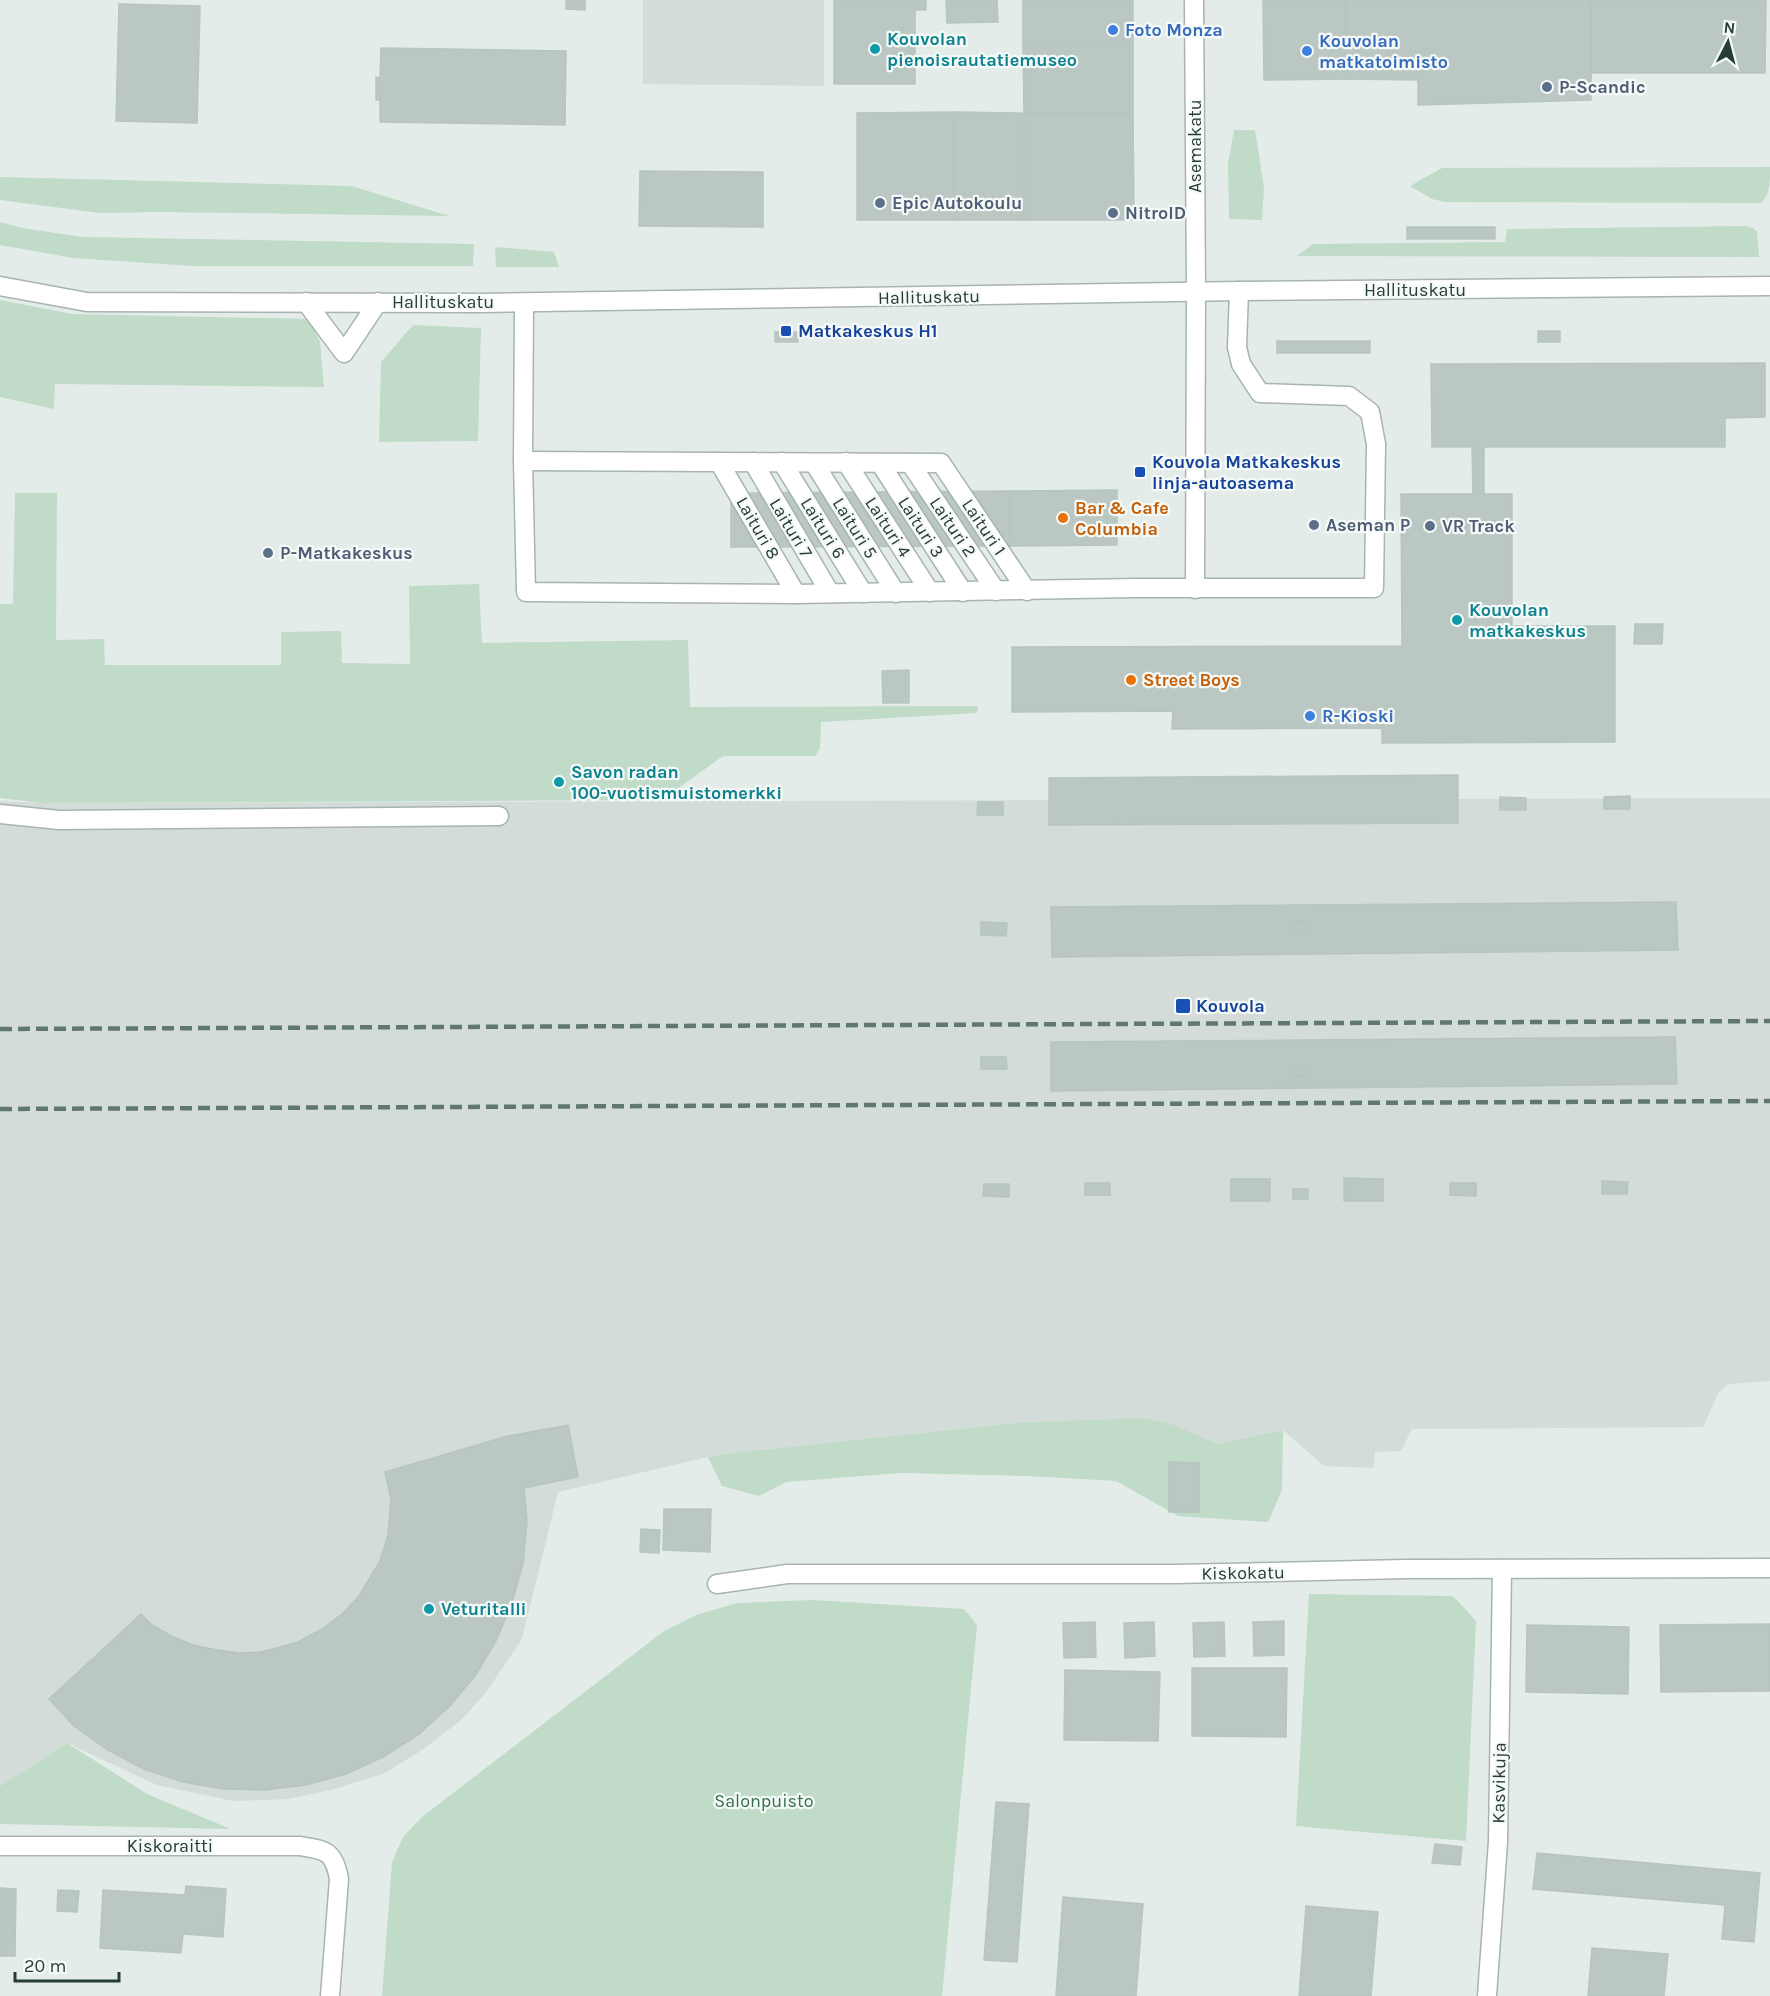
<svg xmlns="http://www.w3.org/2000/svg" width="1770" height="1996" font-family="Karla,sans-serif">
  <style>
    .built { fill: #d3dcd8 }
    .green { fill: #c0dbc8 }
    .building { fill: #bac7c2; stroke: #b7c5c0; stroke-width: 1.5 }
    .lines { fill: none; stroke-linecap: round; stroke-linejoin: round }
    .minor-casing { stroke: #a7b4b0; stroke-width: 21 }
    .minor { stroke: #fff; stroke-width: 18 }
    .rail { stroke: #607772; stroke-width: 4.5; stroke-dasharray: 12 6; stroke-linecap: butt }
    .shop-dot { fill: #3f7fe0; stroke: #f5f9f7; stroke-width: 2 }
    .culture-dot { fill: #0f9aa8; stroke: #f5f9f7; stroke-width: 2 }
    .service-dot { fill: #5c6f8a; stroke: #f5f9f7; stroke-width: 2 }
    .transit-dot { fill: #1a4fb4; stroke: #f5f9f7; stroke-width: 2 }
    .food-dot { fill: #e8710a; stroke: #f5f9f7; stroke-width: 2 }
    .labels { text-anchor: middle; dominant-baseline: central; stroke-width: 4.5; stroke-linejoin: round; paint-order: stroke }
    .shop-label { font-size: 18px; font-weight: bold; fill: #366cbe; stroke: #f5f9f7; text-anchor: start }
    .culture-label { font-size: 18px; font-weight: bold; fill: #0d838f; stroke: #f5f9f7; text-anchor: start }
    .service-label { font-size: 18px; font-weight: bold; fill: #4e5e75; stroke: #f5f9f7; text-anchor: start }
    .street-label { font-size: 18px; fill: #253c37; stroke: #f5f9f7 }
    .transit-label { font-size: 18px; font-weight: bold; fill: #164399; stroke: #f5f9f7; text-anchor: start }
    .food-label { font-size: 18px; font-weight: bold; fill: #c56008; stroke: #f5f9f7; text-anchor: start }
    .park-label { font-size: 18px; fill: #346f4c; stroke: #f5f9f7 }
  </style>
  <rect width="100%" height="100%" fill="#e4ece9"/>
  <!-- built -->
  <g class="built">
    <polygon points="643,0 824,0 824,86 643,84"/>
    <polygon points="1770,798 1770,1381 1728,1384 1719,1392 1703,1427 1412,1429 1401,1451 1375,1452 1374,1468 1324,1466 1283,1430 1217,1444 1177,1426 1014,1423 749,1451 708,1457 558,1492 522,1639 485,1694 460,1721 422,1750 385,1773 335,1789 288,1799 233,1801 157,1785 67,1743 0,1786 0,801 41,803"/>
  </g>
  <!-- green -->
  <g class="green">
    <polygon points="1234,130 1255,130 1264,188 1262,220 1229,219 1228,163"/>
    <path d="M 1770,167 C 1770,181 1770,197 1760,203 L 1445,202 L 1432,199 L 1410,186 L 1442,168 Z"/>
    <polygon points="0,177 352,186 449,216 157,212 100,213 0,200"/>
    <polygon points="0,222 22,228 83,237 474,244 473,266 192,266 73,258 0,245"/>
    <polygon points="1747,226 1753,228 1757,232 1759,257 1297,256 1313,244 1505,242 1507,229"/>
    <polygon points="495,247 554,252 559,267 496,267"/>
    <polygon points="0,300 72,314 309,319 320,342 324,387 55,384 54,409 0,397"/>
    <polygon points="413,325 481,328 478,441 379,442 381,362"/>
    <polygon points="15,493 57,493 56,640 104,639 105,665 281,665 281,632 341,631 342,663 410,664 409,586 479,584 482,643 688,640 690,707 978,706 977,713 821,722 820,748 815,756 723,756 677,789 644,800 41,803 0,798 0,604 13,604"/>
    <polygon points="1144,1418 1177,1426 1217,1444 1283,1430 1282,1490 1268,1522 1178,1516 1116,1481 1027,1476 901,1473 786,1482 759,1496 722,1486 708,1457 749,1451 1015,1423"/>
    <polygon points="1309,1594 1453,1596 1476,1621 1466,1841 1296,1826"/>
    <polygon points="812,1600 964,1609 977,1625 942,1996 382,1996 392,1862 403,1837 422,1817 664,1631 696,1615 737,1603"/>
    <polygon points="67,1743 147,1794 231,1829 0,1824 0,1786"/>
  </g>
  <!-- building -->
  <g class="building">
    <polygon points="566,0 585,0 585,10 566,9"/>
    <polygon points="834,0 926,0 926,10 915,10 915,84 834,84"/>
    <polygon points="946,0 997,0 998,22 947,23"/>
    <rect x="1023" y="0" width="110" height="42"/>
    <polygon points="1263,0 1345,0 1346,79 1264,80"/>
    <polygon points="1345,0 1591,0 1591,100 1418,105 1418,80 1346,79"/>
    <polygon points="1591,0 1766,0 1765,73 1591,73"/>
    <polygon points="119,4 200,6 197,123 116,121"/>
    <polygon points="1023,42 1133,42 1133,113 1024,113"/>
    <polygon points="381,48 566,51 565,125 380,122 380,100 376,100 376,77 380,78"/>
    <polygon points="954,112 1024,113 1024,220 954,220"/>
    <polygon points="954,112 954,220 857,220 857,113"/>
    <polygon points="1024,113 1133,113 1134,220 1024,220"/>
    <polygon points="640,171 763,172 763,227 639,226"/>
    <rect x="1407" y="227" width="88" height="12"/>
    <rect x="1538" y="331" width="22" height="11"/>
    <rect x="775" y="332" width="23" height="10"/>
    <rect x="1277" y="341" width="93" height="12"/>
    <polygon points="1765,363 1765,417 1725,418 1725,447 1432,447 1431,364"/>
    <polygon points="1472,448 1484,448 1484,494 1473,494"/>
    <polygon points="1117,490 1117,545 1010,546 1009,491"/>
    <polygon points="1009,491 1010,546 731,547 731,493"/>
    <polygon points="1401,494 1512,494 1512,626 1615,626 1615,742 1382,743 1382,728 1172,729 1173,711 1012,712 1012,647 1402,646"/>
    <polygon points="1635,624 1663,624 1662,644 1634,644"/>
    <polygon points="909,670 909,703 883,703 882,671"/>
    <polygon points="1458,775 1458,823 1049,825 1049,778"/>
    <polygon points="1630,796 1630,809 1604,809 1604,797"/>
    <polygon points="1500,797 1526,798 1526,810 1500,810"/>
    <polygon points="978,802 1003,802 1003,815 977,815"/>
    <polygon points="1676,902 1678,950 1052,957 1051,907"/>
    <polygon points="1289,921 1304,921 1304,931 1290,931"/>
    <polygon points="981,922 1007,923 1006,936 981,935"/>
    <polygon points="1675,1037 1677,1084 1051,1091 1051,1042"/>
    <polygon points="981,1057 1006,1057 1007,1069 981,1069"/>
    <polygon points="1306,1066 1306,1076 1292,1076 1291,1067"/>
    <polygon points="1344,1178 1383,1179 1383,1201 1344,1201"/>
    <rect x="1231" y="1179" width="39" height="22"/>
    <polygon points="1602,1181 1628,1182 1627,1194 1602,1194"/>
    <rect x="1085" y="1183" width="25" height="12"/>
    <polygon points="1450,1183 1476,1183 1476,1196 1450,1195"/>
    <polygon points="984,1184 1009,1184 1009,1197 983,1196"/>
    <rect x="1293" y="1189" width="15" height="10"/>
    <polygon points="568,1425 578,1477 524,1488 527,1522 523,1563 512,1603 496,1641 475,1676 449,1707 418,1735 383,1757 346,1774 306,1785 265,1790 224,1789 183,1782 144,1769 108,1750 74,1726 49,1699 141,1614 152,1625 171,1636 193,1645 217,1650 240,1653 261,1652 280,1647 298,1642 322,1629 342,1614 359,1596 380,1561 388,1535 390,1512 391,1499 385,1472 508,1436"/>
    <polygon points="1169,1462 1199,1463 1199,1512 1169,1512"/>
    <polygon points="664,1509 711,1509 710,1552 663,1550"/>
    <polygon points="641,1529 660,1530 659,1553 640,1552"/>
    <polygon points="1284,1621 1284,1655 1254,1656 1253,1622"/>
    <polygon points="1095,1622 1096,1657 1064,1658 1063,1623"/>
    <polygon points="1154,1622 1155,1656 1125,1658 1124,1623"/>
    <polygon points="1224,1622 1225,1656 1194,1657 1193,1623"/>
    <polygon points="1770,1624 1770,1691 1661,1692 1660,1625"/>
    <polygon points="1527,1625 1629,1627 1628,1694 1526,1692"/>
    <polygon points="1192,1668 1287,1668 1286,1737 1192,1736"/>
    <polygon points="1065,1670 1160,1672 1158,1741 1064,1740"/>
    <polygon points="996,1802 1029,1804 1017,1962 984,1960"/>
    <polygon points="1435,1844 1462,1847 1460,1865 1432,1863"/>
    <polygon points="1537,1853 1760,1873 1754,1942 1722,1939 1725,1905 1533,1889"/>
    <polygon points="186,1886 226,1889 223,1937 183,1934 181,1953 100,1948 103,1890 185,1895"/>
    <polygon points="0,1888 16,1889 15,1956 0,1956"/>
    <polygon points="58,1890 79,1891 77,1912 57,1911"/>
    <polygon points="1063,1897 1143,1904 1136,1996 1056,1996"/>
    <polygon points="1306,1906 1378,1912 1371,1996 1299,1996"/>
    <polygon points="1592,1948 1668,1954 1664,1996 1588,1996"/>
  </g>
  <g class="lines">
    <!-- minor casing -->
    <g class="minor-casing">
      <g id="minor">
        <polyline points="1194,0 1196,292 1195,589"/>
        <polyline points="0,286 87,302 482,303 1239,291 1770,286"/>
        <polyline points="306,302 344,353 378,302"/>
        <polyline points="524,303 523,461 526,592 796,594 1135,588 1374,588 1376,444 1370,412 1349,396 1260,393 1241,364 1237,347 1239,291"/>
        <polyline points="523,461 941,463 1027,591"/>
        <polyline points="719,462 796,594"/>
        <polyline points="753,462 830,593"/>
        <polyline points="782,462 863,593"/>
        <polyline points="846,462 930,592"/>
        <polyline points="814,463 896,593"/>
        <polyline points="880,463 963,592"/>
        <polyline points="910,463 996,591"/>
        <polyline points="0,814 59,820 499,816"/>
        <polyline points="717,1584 787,1574 1175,1574 1406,1569 1770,1568"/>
        <path d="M 0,1846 L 300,1846 C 326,1850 334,1851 339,1879 L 330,1996"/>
        <polyline points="1487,1996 1498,1842 1502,1569"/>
      </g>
    </g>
    <!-- minor -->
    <use href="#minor" class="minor"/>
    <!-- rail -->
    <g class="rail">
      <polyline points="0,1029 1770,1021"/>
      <polyline points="0,1109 1770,1101"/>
    </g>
  </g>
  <!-- markers -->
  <g class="shop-dot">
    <circle cx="1113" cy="30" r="6"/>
    <circle cx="1307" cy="51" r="6"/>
    <circle cx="1310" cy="716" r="6"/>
  </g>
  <g class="culture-dot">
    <circle cx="875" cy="49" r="6"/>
    <circle cx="1457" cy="620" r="6"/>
    <circle cx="559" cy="782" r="6"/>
    <circle cx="429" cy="1609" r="6"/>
  </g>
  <g class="service-dot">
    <circle cx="1547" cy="87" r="6"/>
    <circle cx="880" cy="203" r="6"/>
    <circle cx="1113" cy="213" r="6"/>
    <circle cx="1314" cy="525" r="6"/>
    <circle cx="1430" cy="526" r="6"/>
    <circle cx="268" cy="553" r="6"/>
  </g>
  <g class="transit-dot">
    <rect x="780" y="325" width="12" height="12" rx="3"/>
    <rect x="1134" y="466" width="12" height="12" rx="3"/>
    <rect x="1175" y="998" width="16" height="16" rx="3"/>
  </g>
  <g class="food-dot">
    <circle cx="1063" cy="518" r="6"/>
    <circle cx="1131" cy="680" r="6"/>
  </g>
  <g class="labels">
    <!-- shop labels -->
    <g class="shop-label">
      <text x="1125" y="30">Foto Monza</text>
      <text x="1319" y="41">Kouvolan<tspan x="1319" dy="21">matkatoimisto</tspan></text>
      <text x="1322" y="716">R-Kioski</text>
    </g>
    <!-- culture labels -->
    <g class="culture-label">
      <text x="887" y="39">Kouvolan<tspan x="887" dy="21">pienoisrautatiemuseo</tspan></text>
      <text x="1469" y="610">Kouvolan<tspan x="1469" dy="21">matkakeskus</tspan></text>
      <text x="571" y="772">Savon radan<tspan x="571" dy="21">100-vuotismuistomerkki</tspan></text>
      <text x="441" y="1609">Veturitalli</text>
    </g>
    <!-- service labels -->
    <g class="service-label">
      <text x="1559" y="87">P-Scandic</text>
      <text x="892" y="203">Epic Autokoulu</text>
      <text x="1125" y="213">NitroID</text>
      <text x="1326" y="525">Aseman P</text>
      <text x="1442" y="526">VR Track</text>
      <text x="280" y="553">P-Matkakeskus</text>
    </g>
    <!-- street labels -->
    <g class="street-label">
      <text transform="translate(1195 146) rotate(-90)">Asemakatu</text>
      <text x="1415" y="290">Hallituskatu</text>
      <text transform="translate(929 297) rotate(-1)">Hallituskatu</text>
      <text x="443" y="302">Hallituskatu</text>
      <text transform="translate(888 527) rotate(57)">Laituri 4</text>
      <text transform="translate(921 527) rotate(57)">Laituri 3</text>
      <text transform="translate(953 527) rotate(56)">Laituri 2</text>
      <text transform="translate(984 527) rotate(56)">Laituri 1</text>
      <text transform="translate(758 528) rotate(60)">Laituri 8</text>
      <text transform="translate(791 528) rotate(59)">Laituri 7</text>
      <text transform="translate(823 528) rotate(58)">Laituri 6</text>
      <text transform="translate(855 528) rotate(58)">Laituri 5</text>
      <text transform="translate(1243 1573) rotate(-1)">Kiskokatu</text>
      <text transform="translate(1499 1783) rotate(-89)">Kasvikuja</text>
      <text x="170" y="1846">Kiskoraitti</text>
    </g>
    <!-- transit labels -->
    <g class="transit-label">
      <text x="798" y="331">Matkakeskus H1</text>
      <text x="1152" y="462">Kouvola Matkakeskus<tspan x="1152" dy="21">linja-autoasema</tspan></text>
      <text x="1196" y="1006">Kouvola</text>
    </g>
    <!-- food labels -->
    <g class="food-label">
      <text x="1075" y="508">Bar &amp; Cafe<tspan x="1075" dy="21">Columbia</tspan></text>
      <text x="1143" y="680">Street Boys</text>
    </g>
    <!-- park labels -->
    <g class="park-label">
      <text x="764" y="1801">Salonpuisto</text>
    </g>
  </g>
  <!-- north arrow -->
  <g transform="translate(1728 42) rotate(6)" stroke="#f5f9f7" stroke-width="4.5" paint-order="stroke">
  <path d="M0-4.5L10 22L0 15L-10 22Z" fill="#253c37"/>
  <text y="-9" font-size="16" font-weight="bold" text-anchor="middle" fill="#253c37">N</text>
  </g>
  <!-- scale -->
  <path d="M15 1972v9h104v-9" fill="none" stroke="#253c37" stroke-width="3"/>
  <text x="24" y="1972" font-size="18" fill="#253c37" stroke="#f5f9f7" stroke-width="4.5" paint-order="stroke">20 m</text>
</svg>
